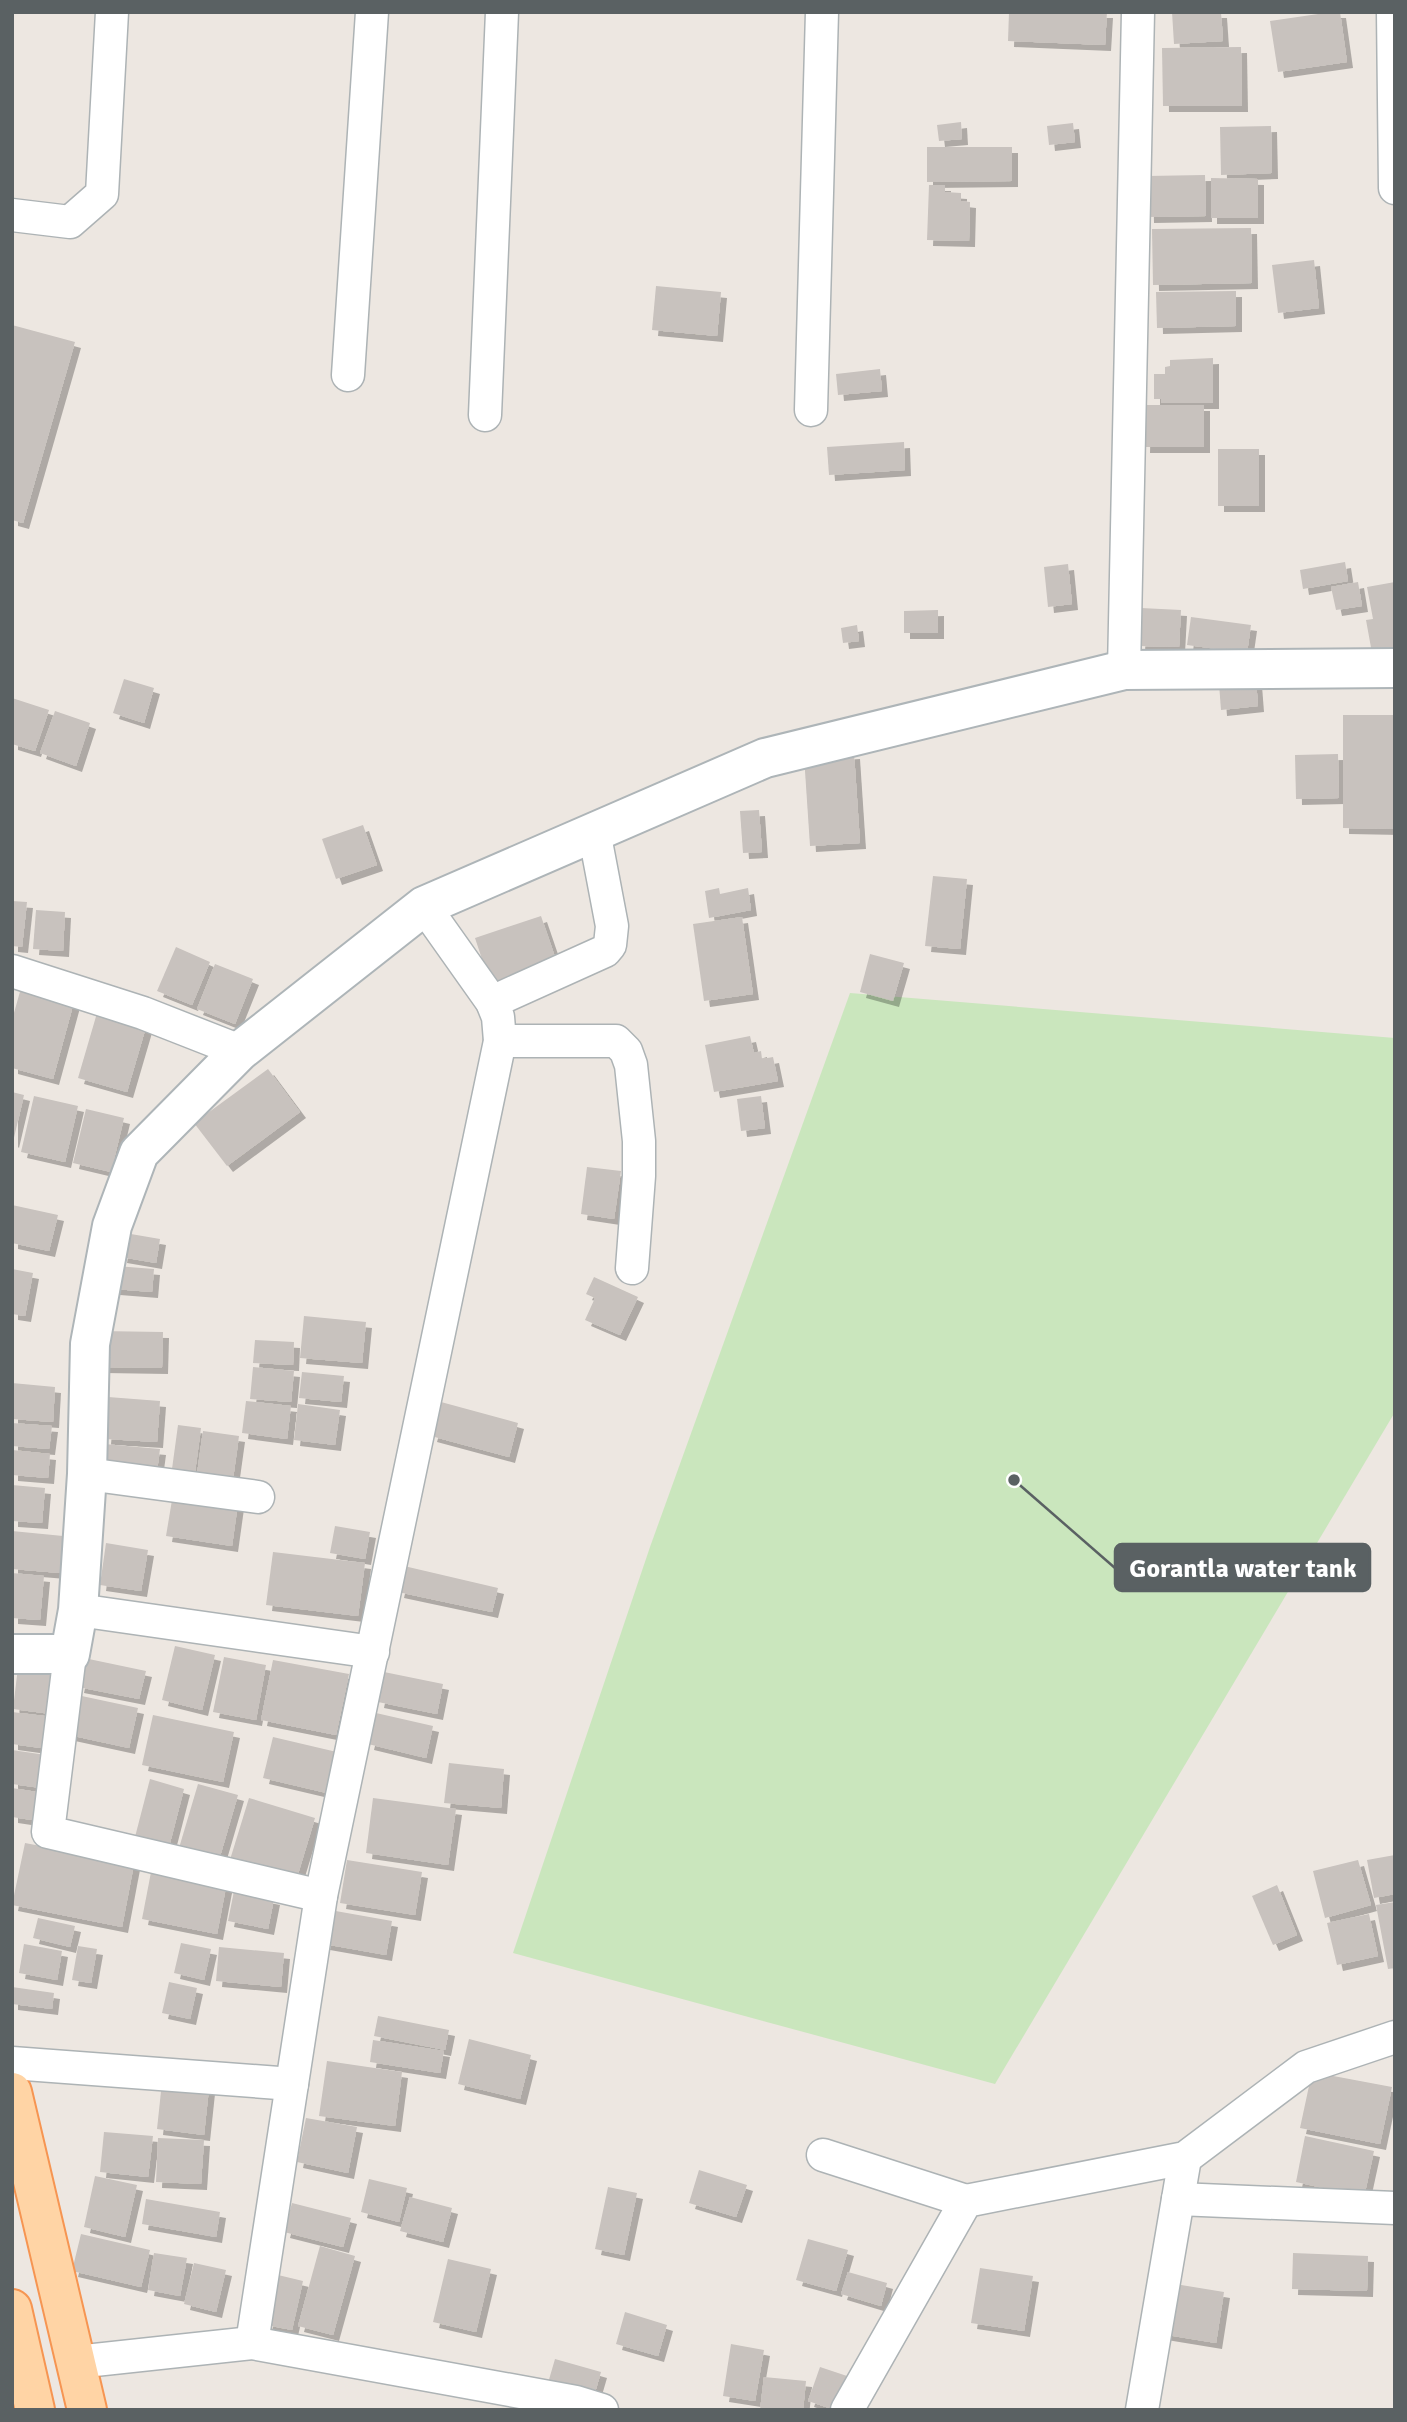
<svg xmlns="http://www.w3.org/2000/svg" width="1407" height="2422" font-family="Signika,sans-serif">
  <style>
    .green { fill: #cae6bd }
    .building { fill: #c8c2be; filter: url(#shadow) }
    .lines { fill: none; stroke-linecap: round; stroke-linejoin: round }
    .street-casing { stroke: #adb3b5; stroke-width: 35 }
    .secondary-casing { stroke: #aeb5b8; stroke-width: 42 }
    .primary-casing { stroke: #f69552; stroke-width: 42 }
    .street { stroke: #fff; stroke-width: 32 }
    .secondary { stroke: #fff; stroke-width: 38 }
    .primary { stroke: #ffd4a5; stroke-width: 38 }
    .leader { fill: none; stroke: #5a6163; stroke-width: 2.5 }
    .callout-dot { fill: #5a6163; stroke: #fff; stroke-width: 2.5 }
    .callout { fill: #5a6163; stroke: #5a6163; stroke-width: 2.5 }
    .callout-label { font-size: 26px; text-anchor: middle; font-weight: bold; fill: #fff }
  </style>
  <defs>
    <filter id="shadow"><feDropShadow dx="6" dy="6" stdDeviation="0" flood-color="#0004"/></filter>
  </defs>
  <rect width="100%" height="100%" fill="#ede7e1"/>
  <!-- green -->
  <polygon class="green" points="850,993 1395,1038 1395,1412 995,2084 513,1953 650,1547"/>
  <!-- building -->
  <g class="building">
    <polygon points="1009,12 1107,12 1105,45 1008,41"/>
    <polygon points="1172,12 1221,12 1223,41 1174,44"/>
    <polygon points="1332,12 1340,12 1347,62 1278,72 1270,21"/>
    <polygon points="1241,47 1242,106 1163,106 1162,48"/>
    <polygon points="961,122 962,139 939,141 937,125"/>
    <polygon points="1073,123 1075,142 1049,145 1047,126"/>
    <polygon points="1271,126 1272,173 1221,175 1220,127"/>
    <polygon points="927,147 1012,147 1012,181 927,182"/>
    <polygon points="1205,175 1206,216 1148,217 1147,176"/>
    <polygon points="1211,178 1258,179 1258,218 1211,218"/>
    <polygon points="929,185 945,185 945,192 961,193 961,201 970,202 969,241 927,240"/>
    <polygon points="1251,228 1252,283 1153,285 1152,229"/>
    <polygon points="1314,260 1319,308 1278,313 1272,265"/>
    <polygon points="656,286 721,292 717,336 652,330"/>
    <polygon points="1236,291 1236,326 1157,328 1156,292"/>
    <polygon points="12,325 75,342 23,523 12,520"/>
    <polygon points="1213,358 1213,403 1161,403 1161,399 1154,399 1154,374 1165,374 1165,367 1170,366 1170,360"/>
    <polygon points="880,369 882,391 838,395 836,374"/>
    <polygon points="1145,405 1204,405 1204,447 1144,447"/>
    <polygon points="904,442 905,470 829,475 827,447"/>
    <rect x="1218" y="449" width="41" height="57"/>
    <polygon points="1345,562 1348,581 1303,589 1300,570"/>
    <polygon points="1068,564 1072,604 1048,607 1044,567"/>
    <polygon points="1358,582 1362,606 1336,610 1331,587"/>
    <polygon points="1395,582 1395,649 1372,653 1366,620 1373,619 1367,587"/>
    <polygon points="1141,608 1181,610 1179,647 1139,646"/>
    <polygon points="938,610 938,633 904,633 904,611"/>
    <polygon points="1191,617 1251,625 1247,653 1187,645"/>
    <polygon points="857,625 859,641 843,643 841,628"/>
    <polygon points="124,679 154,688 144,723 113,713"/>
    <polygon points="1256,680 1258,706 1221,710 1219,684"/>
    <polygon points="12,698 49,710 35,751 12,744"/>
    <polygon points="55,711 90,723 76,766 40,753"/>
    <polygon points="1343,715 1395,715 1395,829 1343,828"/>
    <polygon points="854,753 860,843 810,846 804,756"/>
    <polygon points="1338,754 1339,798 1296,799 1295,755"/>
    <polygon points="759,810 762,852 743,853 740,811"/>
    <polygon points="363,825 377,865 336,879 322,839"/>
    <polygon points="933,876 967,879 960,949 925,946"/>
    <polygon points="719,888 720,894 748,888 751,910 709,918 705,891"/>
    <polygon points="12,901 27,902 22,947 12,946"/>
    <polygon points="36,910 65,912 63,951 33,949"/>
    <polygon points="541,916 556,960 490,983 475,938"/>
    <polygon points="742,917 753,994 704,1001 693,924"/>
    <polygon points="176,947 210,962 192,1005 157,991"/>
    <polygon points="870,954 904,963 893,1001 860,992"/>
    <polygon points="215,964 253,979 235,1024 197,1009"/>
    <polygon points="21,988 74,1002 53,1079 12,1068 12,1020"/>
    <polygon points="97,1013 146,1027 127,1092 78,1078"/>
    <polygon points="750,1036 754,1053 761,1051 762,1059 773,1057 778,1081 714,1092 705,1045"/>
    <polygon points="268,1069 300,1112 227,1166 194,1123"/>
    <polygon points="12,1092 24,1095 13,1142 12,1141"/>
    <polygon points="34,1096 78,1106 65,1162 21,1152"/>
    <polygon points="761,1096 765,1128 741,1131 737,1099"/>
    <polygon points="86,1109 124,1118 111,1172 73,1163"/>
    <polygon points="587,1167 621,1171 614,1219 581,1214"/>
    <polygon points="12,1205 58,1215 49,1251 12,1243"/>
    <polygon points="125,1233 160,1239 156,1263 121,1257"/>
    <polygon points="116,1266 154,1269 152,1292 114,1289"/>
    <polygon points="12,1269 33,1273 25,1316 12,1314"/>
    <polygon points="594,1277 638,1297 620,1335 585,1320 595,1298 586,1294"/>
    <polygon points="304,1316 366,1322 362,1363 300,1358"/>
    <polygon points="99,1331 163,1332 162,1368 98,1367"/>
    <polygon points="255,1340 294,1342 293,1365 253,1363"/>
    <polygon points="253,1367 294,1371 291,1402 250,1399"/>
    <polygon points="302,1372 344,1376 341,1402 299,1398"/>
    <polygon points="12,1383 55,1387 53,1422 12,1419"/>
    <polygon points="108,1397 160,1401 157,1442 105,1439"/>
    <polygon points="246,1401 291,1406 287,1439 242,1433"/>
    <polygon points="441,1402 518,1423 509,1457 431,1436"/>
    <polygon points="298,1404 340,1410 335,1445 294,1440"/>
    <polygon points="12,1423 52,1426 49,1449 12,1446"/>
    <polygon points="178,1425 201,1428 195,1472 172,1469"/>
    <polygon points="203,1431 239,1436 233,1479 197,1474"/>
    <polygon points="104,1444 160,1449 157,1471 102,1466"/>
    <polygon points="12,1450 50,1454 48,1478 12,1475"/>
    <polygon points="12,1485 45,1488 42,1523 12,1521"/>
    <polygon points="173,1494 238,1503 232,1546 166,1536"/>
    <polygon points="335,1526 370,1532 365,1559 330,1553"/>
    <polygon points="12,1531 63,1536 60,1573 12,1569"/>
    <polygon points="106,1543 148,1550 141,1591 100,1585"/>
    <polygon points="273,1552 365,1563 358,1616 266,1605"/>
    <polygon points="404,1566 498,1588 492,1612 398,1592"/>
    <polygon points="12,1573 44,1576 40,1620 12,1618"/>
    <polygon points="175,1646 215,1655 202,1710 162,1700"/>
    <polygon points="224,1657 266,1665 256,1720 213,1712"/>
    <polygon points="84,1658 146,1671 139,1699 78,1687"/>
    <polygon points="273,1660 349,1674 336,1735 261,1720"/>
    <polygon points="18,1667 57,1672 51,1714 13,1709"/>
    <polygon points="384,1672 443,1684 437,1714 378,1702"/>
    <polygon points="77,1695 138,1708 129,1748 69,1735"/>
    <polygon points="12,1712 53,1717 48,1749 12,1744"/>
    <polygon points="376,1713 433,1726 426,1758 368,1744"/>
    <polygon points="153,1715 234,1732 223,1782 142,1765"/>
    <polygon points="273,1737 341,1753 331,1794 263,1778"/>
    <polygon points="12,1750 46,1755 41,1788 12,1784"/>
    <polygon points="449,1763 504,1769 501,1808 444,1803"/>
    <polygon points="150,1779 184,1789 169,1847 135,1837"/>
    <polygon points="198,1784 238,1795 219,1860 179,1848"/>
    <polygon points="12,1788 37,1792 32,1820 12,1817"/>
    <polygon points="249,1798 315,1818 295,1884 229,1863"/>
    <polygon points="373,1798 456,1809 448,1865 366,1853"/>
    <polygon points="25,1843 134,1864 122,1927 12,1905"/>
    <polygon points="1395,1855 1395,1894 1374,1898 1367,1860"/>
    <polygon points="347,1860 422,1872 415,1915 340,1903"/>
    <polygon points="1358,1860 1371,1905 1325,1918 1313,1871"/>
    <polygon points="152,1867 227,1882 217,1934 142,1919"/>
    <polygon points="1277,1885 1297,1935 1273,1945 1252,1896"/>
    <polygon points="234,1891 274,1899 268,1929 228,1921"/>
    <polygon points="1395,1902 1395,1968 1388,1969 1376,1905"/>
    <polygon points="330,1910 392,1921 386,1955 324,1944"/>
    <polygon points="1369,1914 1378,1956 1337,1965 1327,1923"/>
    <polygon points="38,1918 75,1926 70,1947 33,1938"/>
    <polygon points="181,1943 211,1949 204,1980 174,1973"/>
    <polygon points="24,1944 62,1951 57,1980 19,1973"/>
    <polygon points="78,1946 97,1949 91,1983 72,1980"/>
    <polygon points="219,1947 284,1953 281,1987 216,1981"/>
    <polygon points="169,1982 197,1988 190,2019 162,2013"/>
    <polygon points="12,1987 54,1993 52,2009 12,2004"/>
    <polygon points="378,2016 449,2030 445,2050 374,2036"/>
    <polygon points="469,2039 531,2055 520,2099 458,2084"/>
    <polygon points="373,2040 444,2051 440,2073 370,2062"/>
    <polygon points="327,2061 402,2072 395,2126 319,2116"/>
    <polygon points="1312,2072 1392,2087 1380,2144 1300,2128"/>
    <polygon points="162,2082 209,2088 204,2135 157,2129"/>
    <polygon points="306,2118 357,2127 348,2173 297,2162"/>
    <polygon points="104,2132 153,2136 148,2177 100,2172"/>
    <polygon points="1305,2136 1374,2151 1364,2197 1296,2182"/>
    <polygon points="158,2138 204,2140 201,2184 156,2182"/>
    <polygon points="699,2170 747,2185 736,2217 689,2203"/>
    <polygon points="95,2176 137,2185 125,2237 84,2227"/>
    <polygon points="369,2179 407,2188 399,2222 361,2212"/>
    <polygon points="608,2187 637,2193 624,2255 595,2249"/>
    <polygon points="410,2197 452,2208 443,2242 400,2231"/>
    <polygon points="146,2199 220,2212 216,2237 142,2224"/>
    <polygon points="292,2203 351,2218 343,2247 284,2232"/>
    <polygon points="81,2234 150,2250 141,2287 72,2271"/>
    <polygon points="808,2239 848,2250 836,2291 796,2280"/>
    <polygon points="320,2246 355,2256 333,2335 298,2326"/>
    <polygon points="154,2253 187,2258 180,2296 148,2290"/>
    <polygon points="1293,2253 1368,2256 1367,2291 1292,2289"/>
    <polygon points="448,2259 491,2269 476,2332 433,2322"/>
    <polygon points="194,2263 226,2270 216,2312 184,2304"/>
    <polygon points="980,2268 1033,2276 1024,2331 971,2323"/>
    <polygon points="848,2272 887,2283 881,2306 841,2294"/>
    <polygon points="278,2275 303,2281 292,2330 266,2325"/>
    <polygon points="1169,2283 1224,2292 1216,2343 1161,2334"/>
    <polygon points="625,2312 667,2325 658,2356 616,2344"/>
    <polygon points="731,2344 764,2350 755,2401 723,2396"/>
    <polygon points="555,2359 601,2372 594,2396 548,2383"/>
    <polygon points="820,2367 847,2376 835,2410 808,2401"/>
    <polygon points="764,2377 806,2381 803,2410 760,2410"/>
  </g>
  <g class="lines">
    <!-- street casing -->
    <g class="street-casing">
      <g id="street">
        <polyline points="1393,12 1395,188"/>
        <polyline points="12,215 70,222 102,194 112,12"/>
        <polyline points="348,375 372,12"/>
        <polyline points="811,410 822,12"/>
        <polyline points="485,415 502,12"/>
        <polyline points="1124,670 1138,12"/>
        <polyline points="12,971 143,1013 240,1051"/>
        <polyline points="492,1002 605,951 610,945 612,926 594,831"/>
        <polyline points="500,1041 616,1041 626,1051 631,1065 639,1141 639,1176 632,1268"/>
        <polyline points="87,1474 258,1497"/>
        <polyline points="78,1610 373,1652"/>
        <polyline points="70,1654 48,1832 321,1896"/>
        <polyline points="12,2063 292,2084"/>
        <polyline points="823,2155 966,2201"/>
        <polyline points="1178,2199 1395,2208"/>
        <polyline points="252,2343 321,1896 500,1041 498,1017 492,1002 424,906"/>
        <polyline points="76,2362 252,2343 576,2402 602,2410"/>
        <polyline points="847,2410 966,2201 1185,2158 1306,2067 1395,2037"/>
        <polyline points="1142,2410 1185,2158"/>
      </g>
    </g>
    <!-- secondary casing -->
    <g class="secondary-casing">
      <polyline id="secondary" points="12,1654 70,1654 78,1610 87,1474 90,1344 112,1226 139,1153 240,1051 424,906 765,758 1124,670 1395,668"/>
    </g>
    <!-- primary casing -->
    <g class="primary-casing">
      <g id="primary">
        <polyline points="12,2092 87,2410"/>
        <polyline points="12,2309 35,2410"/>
      </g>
    </g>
    <!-- street -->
    <use href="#street" class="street"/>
    <!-- secondary -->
    <use href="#secondary" class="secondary"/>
    <!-- primary -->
    <use href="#primary" class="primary"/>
  </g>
  <!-- callouts -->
  <path class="leader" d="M1014 1480L1115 1568"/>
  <circle class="callout-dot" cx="1014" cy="1480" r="7"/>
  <rect class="callout" x="1115" y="1544" width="255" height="47" rx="7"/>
  <g class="callout-label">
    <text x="1243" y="1577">Gorantla water tank</text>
  </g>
  <!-- border -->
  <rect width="1407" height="2422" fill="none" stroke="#5a6163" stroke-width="28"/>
</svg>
